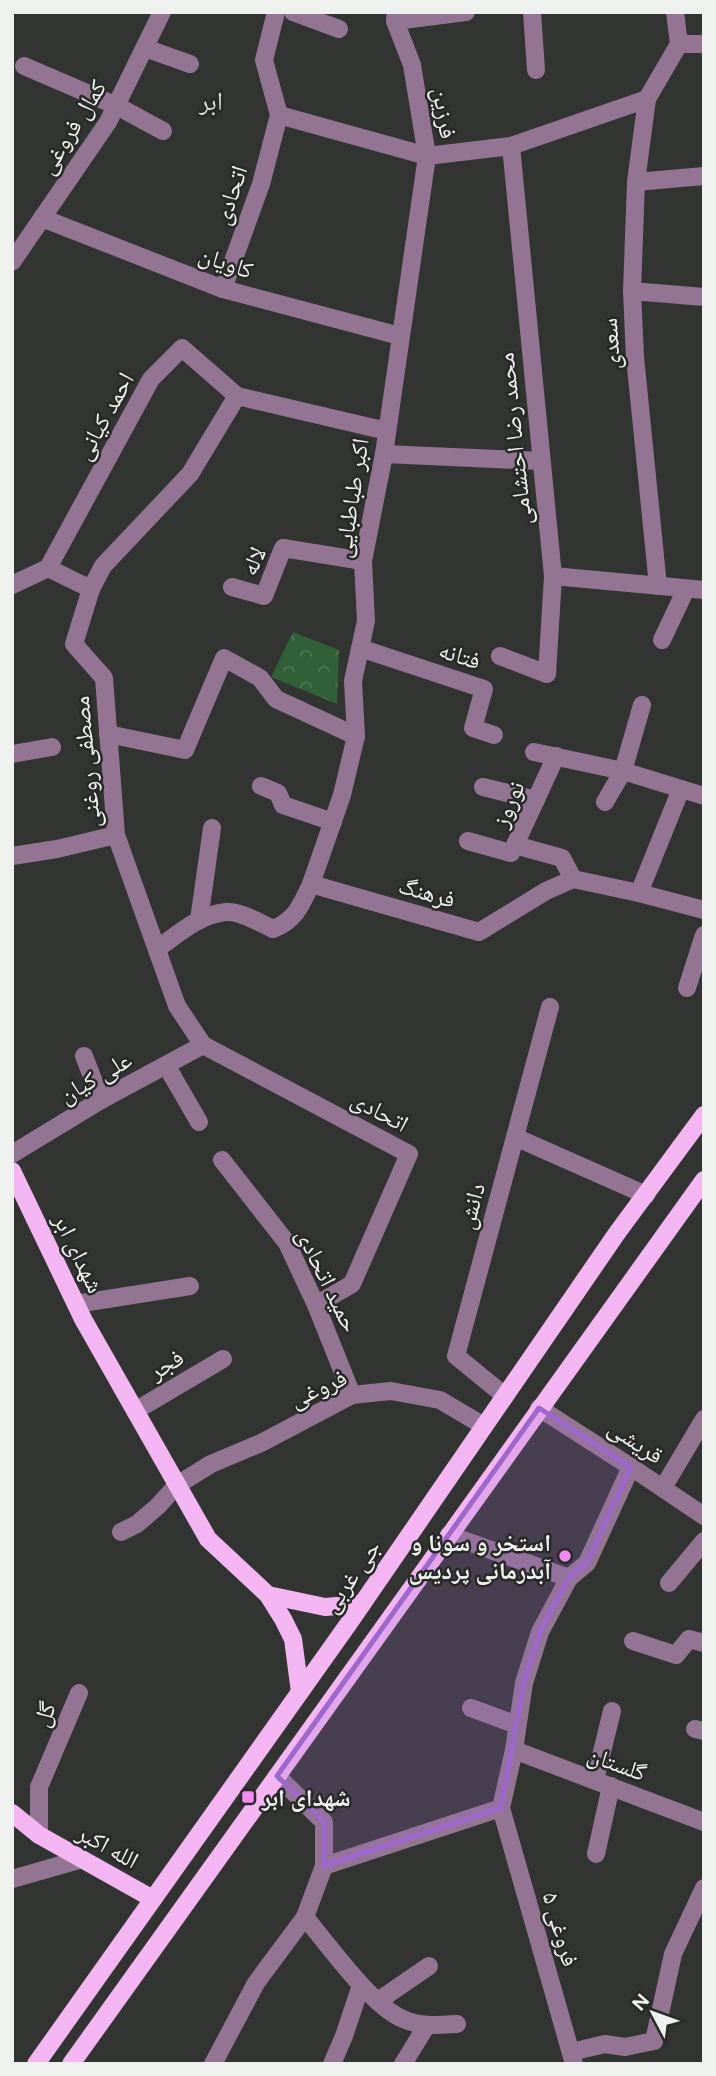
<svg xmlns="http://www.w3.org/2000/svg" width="716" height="2076" viewBox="0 0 716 2076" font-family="Figtree,'Noto Naskh Arabic',sans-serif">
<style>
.park{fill:url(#park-crowns)}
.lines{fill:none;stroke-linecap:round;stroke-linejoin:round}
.minor{stroke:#937593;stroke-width:18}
.major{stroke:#f4b6f3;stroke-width:18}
.marked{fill:#9e67cd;fill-opacity:0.2;stroke:#9e67cd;stroke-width:5;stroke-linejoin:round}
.poi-dot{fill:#f28af2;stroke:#272a27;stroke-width:2.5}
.labels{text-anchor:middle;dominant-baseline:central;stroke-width:5;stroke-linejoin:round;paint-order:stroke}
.street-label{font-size:24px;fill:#eff1ef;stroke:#272a27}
.poi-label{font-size:24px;font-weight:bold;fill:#eff1ef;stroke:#272a27;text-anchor:end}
.neighbourhood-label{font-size:26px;fill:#d7dbd7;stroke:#272a27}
</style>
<defs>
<pattern id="park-crowns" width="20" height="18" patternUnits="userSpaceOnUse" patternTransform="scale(1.75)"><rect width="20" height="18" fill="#315f36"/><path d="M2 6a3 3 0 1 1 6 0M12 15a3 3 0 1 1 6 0" fill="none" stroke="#4f7653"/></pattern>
</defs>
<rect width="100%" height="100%" fill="#313431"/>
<path class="park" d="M293,632L339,650L337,704L271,677Z"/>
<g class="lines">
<g class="minor">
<path d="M276,12L264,60L279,115"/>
<path d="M293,12L339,29"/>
<path d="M532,12L536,70"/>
<path d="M395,21L466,12"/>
<path d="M679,44H704"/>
<path d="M145,48L190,64"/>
<path d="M24,66L117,106L163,131"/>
<path d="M647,99L636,182L632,291L635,357L658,586"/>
<path d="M279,115L427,156L511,146L647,99L679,44L675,12"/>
<path d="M636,182L704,176"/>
<path d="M42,218L223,289L400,336"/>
<path d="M12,262L108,122L162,12"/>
<path d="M223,289L261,184L279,115"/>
<path d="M632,291L704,297"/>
<path d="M237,396L190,474L103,566L91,589L74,644L104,678L116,835L177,1006L203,1045L409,1154L352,1284L316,1305"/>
<path d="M384,454L541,461"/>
<path d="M48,568L91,589"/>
<path d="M553,576L704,590"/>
<path d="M12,585L48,568L151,379L182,348L237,396L387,431"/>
<path d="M232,587L264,596L283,548L363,561"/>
<path d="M662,640L686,589"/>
<path d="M360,648L484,689L473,728L494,735"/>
<path d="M500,656L547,674L553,576L511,146"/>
<path d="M108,734L185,750L224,658L260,678L276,699L356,736"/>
<path d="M534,752L623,771L704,796"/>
<path d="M12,754L52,747"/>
<path d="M556,756L515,845L562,858L573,879"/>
<path d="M261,786L278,793L283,805L333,822"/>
<path d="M483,787L536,800"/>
<path d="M605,802L623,771L642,705"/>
<path d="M468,841L511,853"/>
<path d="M12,856L57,849L116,835"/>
<path d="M311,884L342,795L356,736L353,681L366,621L363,561L384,454L427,156L412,65L395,21L396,12"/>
<path d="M639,893L681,789"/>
<path d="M199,920L212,828"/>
<path d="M157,949C177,935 200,914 226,912C241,911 260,923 273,929C296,920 301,905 311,884L479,932L546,891L573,879L639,893L704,910"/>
<path d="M687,988L704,935"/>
<path d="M84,1056L101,1100"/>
<path d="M166,1065L199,1122"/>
<path d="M515,1137L646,1195"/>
<path d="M12,1154L101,1100L203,1045"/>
<path d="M222,1160L287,1243L316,1305L352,1395"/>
<path d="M76,1304L190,1286"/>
<path d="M505,1396L456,1356L550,1007"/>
<path d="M539,1408L631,1467L704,1516"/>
<path d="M135,1411L223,1359"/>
<path d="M663,1488L704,1419"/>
<path d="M121,1532L137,1524L158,1506L177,1485L211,1464L261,1443L352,1395L391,1391L440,1400L484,1426"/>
<path d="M449,1535L569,1578"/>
<path d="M669,1583L704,1541"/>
<path d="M633,1641L676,1655L689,1639L704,1643"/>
<path d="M471,1708L517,1725"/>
<path d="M695,1729L704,1731"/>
<path d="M514,1750L704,1822"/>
<path d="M277,1776L324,1822V1866L501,1808"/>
<path d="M595,1780L612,1711"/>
<path d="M39,1835V1787L79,1693"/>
<path d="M596,1854L611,1786"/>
<path d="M12,1879L82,1859"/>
<path d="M305,1917C328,1945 372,2006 403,2019C421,2027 439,2025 457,2024"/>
<path d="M378,2001L429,1966"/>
<path d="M571,2052L605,2044L625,2047L654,2041L673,1954L704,1888"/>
<path d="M213,2064L256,1983L305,1917L324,1866"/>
<path d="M332,2064L344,2036L361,1985"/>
<path d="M403,2064L427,2025"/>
<path d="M574,2064L501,1808L514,1750L524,1683L540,1632L569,1578L587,1563L631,1467"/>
</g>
<g class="major">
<path d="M12,1171L83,1319L208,1539L268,1595L283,1619L293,1639L300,1692"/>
<path d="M268,1595L325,1607L362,1604"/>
<path d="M12,1813L39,1835L153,1899"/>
<path d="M36,2064L349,1623L617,1233L704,1115"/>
<path d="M71,2064L704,1180"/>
</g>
</g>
<path class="marked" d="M539,1408L631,1467L587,1563L569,1578L540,1632L524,1683L501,1808L324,1866V1822L277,1776Z"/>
<g class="poi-dot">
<circle cx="565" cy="1556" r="7"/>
<rect x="241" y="1790" width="14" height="14" rx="3.5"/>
</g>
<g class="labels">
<g class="street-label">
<text transform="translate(445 113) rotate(81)">فرزین</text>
<text transform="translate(72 127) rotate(-58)">کمال فروغی</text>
<text transform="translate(230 195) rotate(-71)">اتحادی</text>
<text transform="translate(226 262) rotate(19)">کاویان</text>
<text transform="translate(610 344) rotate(-94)">سعدی</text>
<text transform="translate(104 416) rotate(-61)">احمد کیانی</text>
<text transform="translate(514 439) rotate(-96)">محمد رضا احتشامی</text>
<text transform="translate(351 498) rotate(-81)">اکبر طباطبایی</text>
<text transform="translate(253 561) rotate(-65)">لاله</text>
<text transform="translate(460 655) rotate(18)">فتانه</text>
<text transform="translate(86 762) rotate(-95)">مصطفی روغنی</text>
<text transform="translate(508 804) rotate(-67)">نوروز</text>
<text transform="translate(427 892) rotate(16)">فرهنگ</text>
<text transform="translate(95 1077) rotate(-30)">علی کیان</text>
<text transform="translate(380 1111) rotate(28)">اتحادی</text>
<text transform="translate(471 1206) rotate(-75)">دانش</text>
<text transform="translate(79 1253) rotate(64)">شهدای ابر</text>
<text transform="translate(328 1280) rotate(64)">حمید اتحادی</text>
<text transform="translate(166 1364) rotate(-31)">فجر</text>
<text transform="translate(318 1388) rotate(-24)">فروغی</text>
<text transform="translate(636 1441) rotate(34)">قریشی</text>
<text transform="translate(351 1576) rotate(-55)">جی غربی</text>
<text transform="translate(44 1714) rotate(-67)">گل</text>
<text transform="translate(617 1763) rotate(20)">گلستان</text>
<text transform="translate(108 1846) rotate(29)">الله اکبر</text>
<text transform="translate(561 1929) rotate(74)">فروغی ۵</text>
</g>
<g class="poi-label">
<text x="551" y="1542">استخر و سونا و<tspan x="551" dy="28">آبدرمانی پردیس</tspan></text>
<text x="262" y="1797" text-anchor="start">شهدای ابر</text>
</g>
<g class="neighbourhood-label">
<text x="211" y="101">ابر</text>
</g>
</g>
<rect width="716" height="2076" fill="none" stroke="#eff1ef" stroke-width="28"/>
<g transform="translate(653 2013) rotate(311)" stroke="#272a27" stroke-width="5" paint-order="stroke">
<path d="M0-5L12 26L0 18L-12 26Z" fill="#eff1ef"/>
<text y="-10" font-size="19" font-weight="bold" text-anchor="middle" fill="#eff1ef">N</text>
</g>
</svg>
